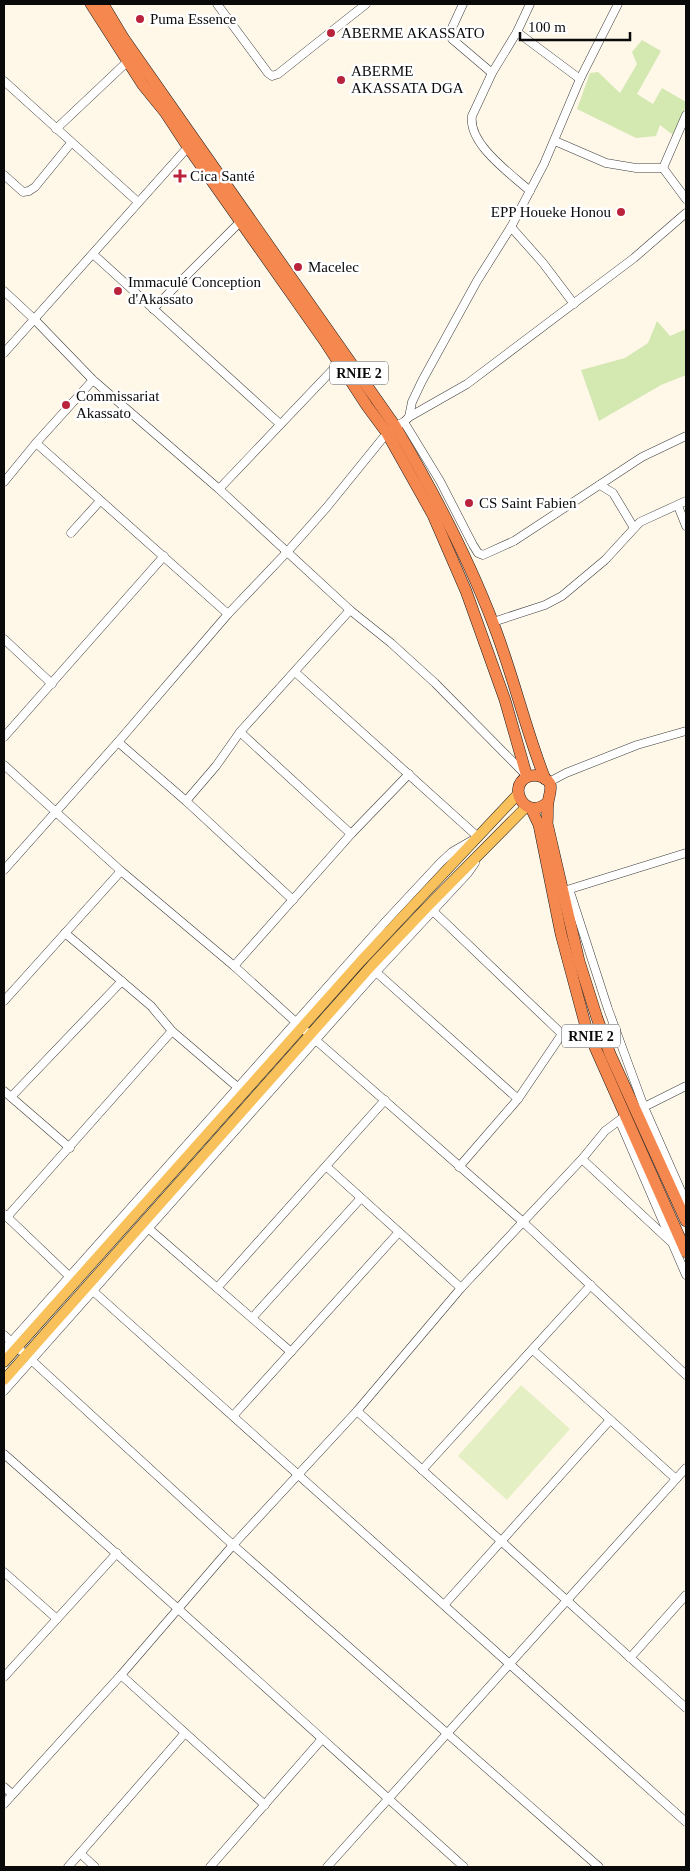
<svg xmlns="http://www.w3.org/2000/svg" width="690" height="1871" viewBox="0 0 690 1871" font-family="'Times New Roman',serif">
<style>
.green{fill:#d4e8b2}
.pitch{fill:#e5efc4}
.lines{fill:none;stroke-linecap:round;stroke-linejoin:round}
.minor-casing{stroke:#3d3d3d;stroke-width:9}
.major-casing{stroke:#1b1b1b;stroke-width:11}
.highway-casing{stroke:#1b1b1b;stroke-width:12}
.minor{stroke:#fff;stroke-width:8}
.major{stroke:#f9c15c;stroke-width:10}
.highway{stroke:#f5884f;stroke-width:11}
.poi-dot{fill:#b9233b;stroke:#fff;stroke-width:2}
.labels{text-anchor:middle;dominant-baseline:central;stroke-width:5;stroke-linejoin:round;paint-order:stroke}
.shield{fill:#fff;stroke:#545454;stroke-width:1}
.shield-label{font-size:14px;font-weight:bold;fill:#0a0a0a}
.poi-label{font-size:15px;fill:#0a0a0a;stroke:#fff;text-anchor:start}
</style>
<rect width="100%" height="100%" fill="#fff7e7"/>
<g class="green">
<path d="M642,40L661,51L637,94L653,104L662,88L686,102V106L673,135L660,125L656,136L636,138L577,109L590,73L598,72L620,93L637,64L632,52Z"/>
<path d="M657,321L670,336L686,329V375L661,385L599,421L581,370L625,358L648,343Z"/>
</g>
<path class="pitch" d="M521,1385L570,1429L507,1500L458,1456Z"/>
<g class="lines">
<g class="minor-casing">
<g id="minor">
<path d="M217,4L268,73L272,76L278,74L366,4"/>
<path d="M463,4L451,30L452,39L492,73"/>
<path d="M517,32L580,79"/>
<path d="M4,81L138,202"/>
<path d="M56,129L128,61"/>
<path d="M555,141L606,163L636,168H663"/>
<path d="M663,168L686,115"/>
<path d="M663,168L686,199"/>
<path d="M4,175L23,192L29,191L35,187L71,143"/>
<path d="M530,191C511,174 468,144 472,116L492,73L517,32L530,4"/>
<path d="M511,227L543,263L574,304"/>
<path d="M93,254L280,424"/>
<path d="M4,291L34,319L93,380L219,489L350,610L391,643L435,683L525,774"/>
<path d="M153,309L240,222"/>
<path d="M4,353L188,147"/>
<path d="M409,417L467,384L634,258L686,213"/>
<path d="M404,422L409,417L412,402L422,381L477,281L511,227L544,164L580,79L618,4"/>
<path d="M36,443L228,614"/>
<path d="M4,482L36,443L93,380"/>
<path d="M600,485L613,493L634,528"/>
<path d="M219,489L339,363"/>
<path d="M678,506L686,526"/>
<path d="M71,533L100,501"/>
<path d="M493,622L545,605L562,596L605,560L640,522L686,501"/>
<path d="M4,639L52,684"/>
<path d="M240,732L351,834"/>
<path d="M4,737L164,556"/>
<path d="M118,742L186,801L293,900"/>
<path d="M4,765L121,871L234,966L310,1035L522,1221L686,1375"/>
<path d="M549,782L566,773L637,745L686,731"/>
<path d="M186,801L216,766L240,732L350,610"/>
<path d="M4,870L118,742L228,614L288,551L327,507L387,433L395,426L404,422L440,481L473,545L478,553L483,555L514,541L642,457L686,436"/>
<path d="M562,887L571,895L608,1009L644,1107L686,1202"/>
<path d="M567,890L686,853"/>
<path d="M433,911L562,1034"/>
<path d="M65,933L151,1006L172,1031L242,1091"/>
<path d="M234,966L351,834L409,774"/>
<path d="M376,972L518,1099"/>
<path d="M4,1001L121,871"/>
<path d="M4,1091L70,1148"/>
<path d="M11,1097L122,981"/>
<path d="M640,1109L686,1086"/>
<path d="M622,1118L620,1122L686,1275"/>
<path d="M582,1159L670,1241"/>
<path d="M327,1167L461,1288"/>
<path d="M459,1167L518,1099L562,1034L586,1027"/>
<path d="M4,1214L69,1276"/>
<path d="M7,1217L172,1031"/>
<path d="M148,1228L291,1352"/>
<path d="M217,1288L385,1100"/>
<path d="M93,1291L686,1822"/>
<path d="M252,1318L361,1198"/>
<path d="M4,1335L233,1545L599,1867"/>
<path d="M4,1350L386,921L441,862L452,852L478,837L295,672"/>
<path d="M533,1350L676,1479"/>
<path d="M4,1391L376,972L468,873L475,863"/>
<path d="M357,1411L686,1708"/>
<path d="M233,1416L399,1232"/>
<path d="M4,1454C159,1590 311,1729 464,1867"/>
<path d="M422,1470L591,1285"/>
<path d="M4,1572L57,1619"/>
<path d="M444,1605L610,1420"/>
<path d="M630,1658L686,1595"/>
<path d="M121,1675L265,1805"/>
<path d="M4,1677L117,1553"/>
<path d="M4,1787L12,1794"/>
<path d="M4,1804L121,1675L233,1545L357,1411L461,1288L582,1159L605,1131L621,1119"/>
<path d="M81,1854L95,1867"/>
<path d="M68,1867L185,1733"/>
<path d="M210,1867L322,1739"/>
<path d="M327,1867L686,1468"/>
</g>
</g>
<g class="major-casing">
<g id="major">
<path d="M4,1362L361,961L518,794"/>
<path d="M4,1380L372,965L429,905L527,806"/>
</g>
</g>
<g class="highway-casing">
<g id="highway">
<path d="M91,4L143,85L165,112L188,147L324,340L367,406L387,433L433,515L466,591L505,700L527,777"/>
<path d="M103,4L124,39L395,426C432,489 467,555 493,623C513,674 525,728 545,779"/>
<path d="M548,802C527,822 506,788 527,777C532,775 537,775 542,777C556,783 549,793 548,803C547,810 548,817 547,823L579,961L597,1018L610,1054L686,1221"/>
<path d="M531,808L539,825L561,934L586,1027L686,1252"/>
</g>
</g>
<use href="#minor" class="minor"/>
<use href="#major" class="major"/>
<use href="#highway" class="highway"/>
</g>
<g class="poi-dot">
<circle cx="140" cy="19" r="5"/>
<circle cx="331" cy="33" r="5"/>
<circle cx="341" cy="80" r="5"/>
<path d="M177.5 168.5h5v5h5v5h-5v5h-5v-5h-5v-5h5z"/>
<circle cx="621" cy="212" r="5"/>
<circle cx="298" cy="267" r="5"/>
<circle cx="118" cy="291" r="5"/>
<circle cx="66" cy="405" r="5"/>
<circle cx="469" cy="503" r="5"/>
</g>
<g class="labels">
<g class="shield">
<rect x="330" y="361.5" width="58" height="23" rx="4"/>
<rect x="562" y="1024.5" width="58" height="23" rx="4"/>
</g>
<g class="shield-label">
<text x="359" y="373">RNIE 2</text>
<text x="591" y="1036">RNIE 2</text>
</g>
<g class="poi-label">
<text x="150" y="19">Puma Essence</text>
<text x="341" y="33">ABERME AKASSATO</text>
<text x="351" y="71">ABERME<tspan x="351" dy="17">AKASSATA DGA</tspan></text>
<text x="190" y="176">Cica Santé</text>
<text x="611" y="212" text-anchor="end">EPP Houeke Honou</text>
<text x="308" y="267">Macelec</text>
<text x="128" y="282">Immaculé Conception<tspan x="128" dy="17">d'Akassato</tspan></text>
<text x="76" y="396">Commissariat<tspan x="76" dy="17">Akassato</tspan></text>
<text x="479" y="503">CS Saint Fabien</text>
</g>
</g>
<rect width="690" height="1871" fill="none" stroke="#0a0a0a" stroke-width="10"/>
<path d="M520 32v8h110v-8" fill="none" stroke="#0a0a0a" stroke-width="2.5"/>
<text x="528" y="32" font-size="15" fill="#0a0a0a" stroke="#ffffff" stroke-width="4" paint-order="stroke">100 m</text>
</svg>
